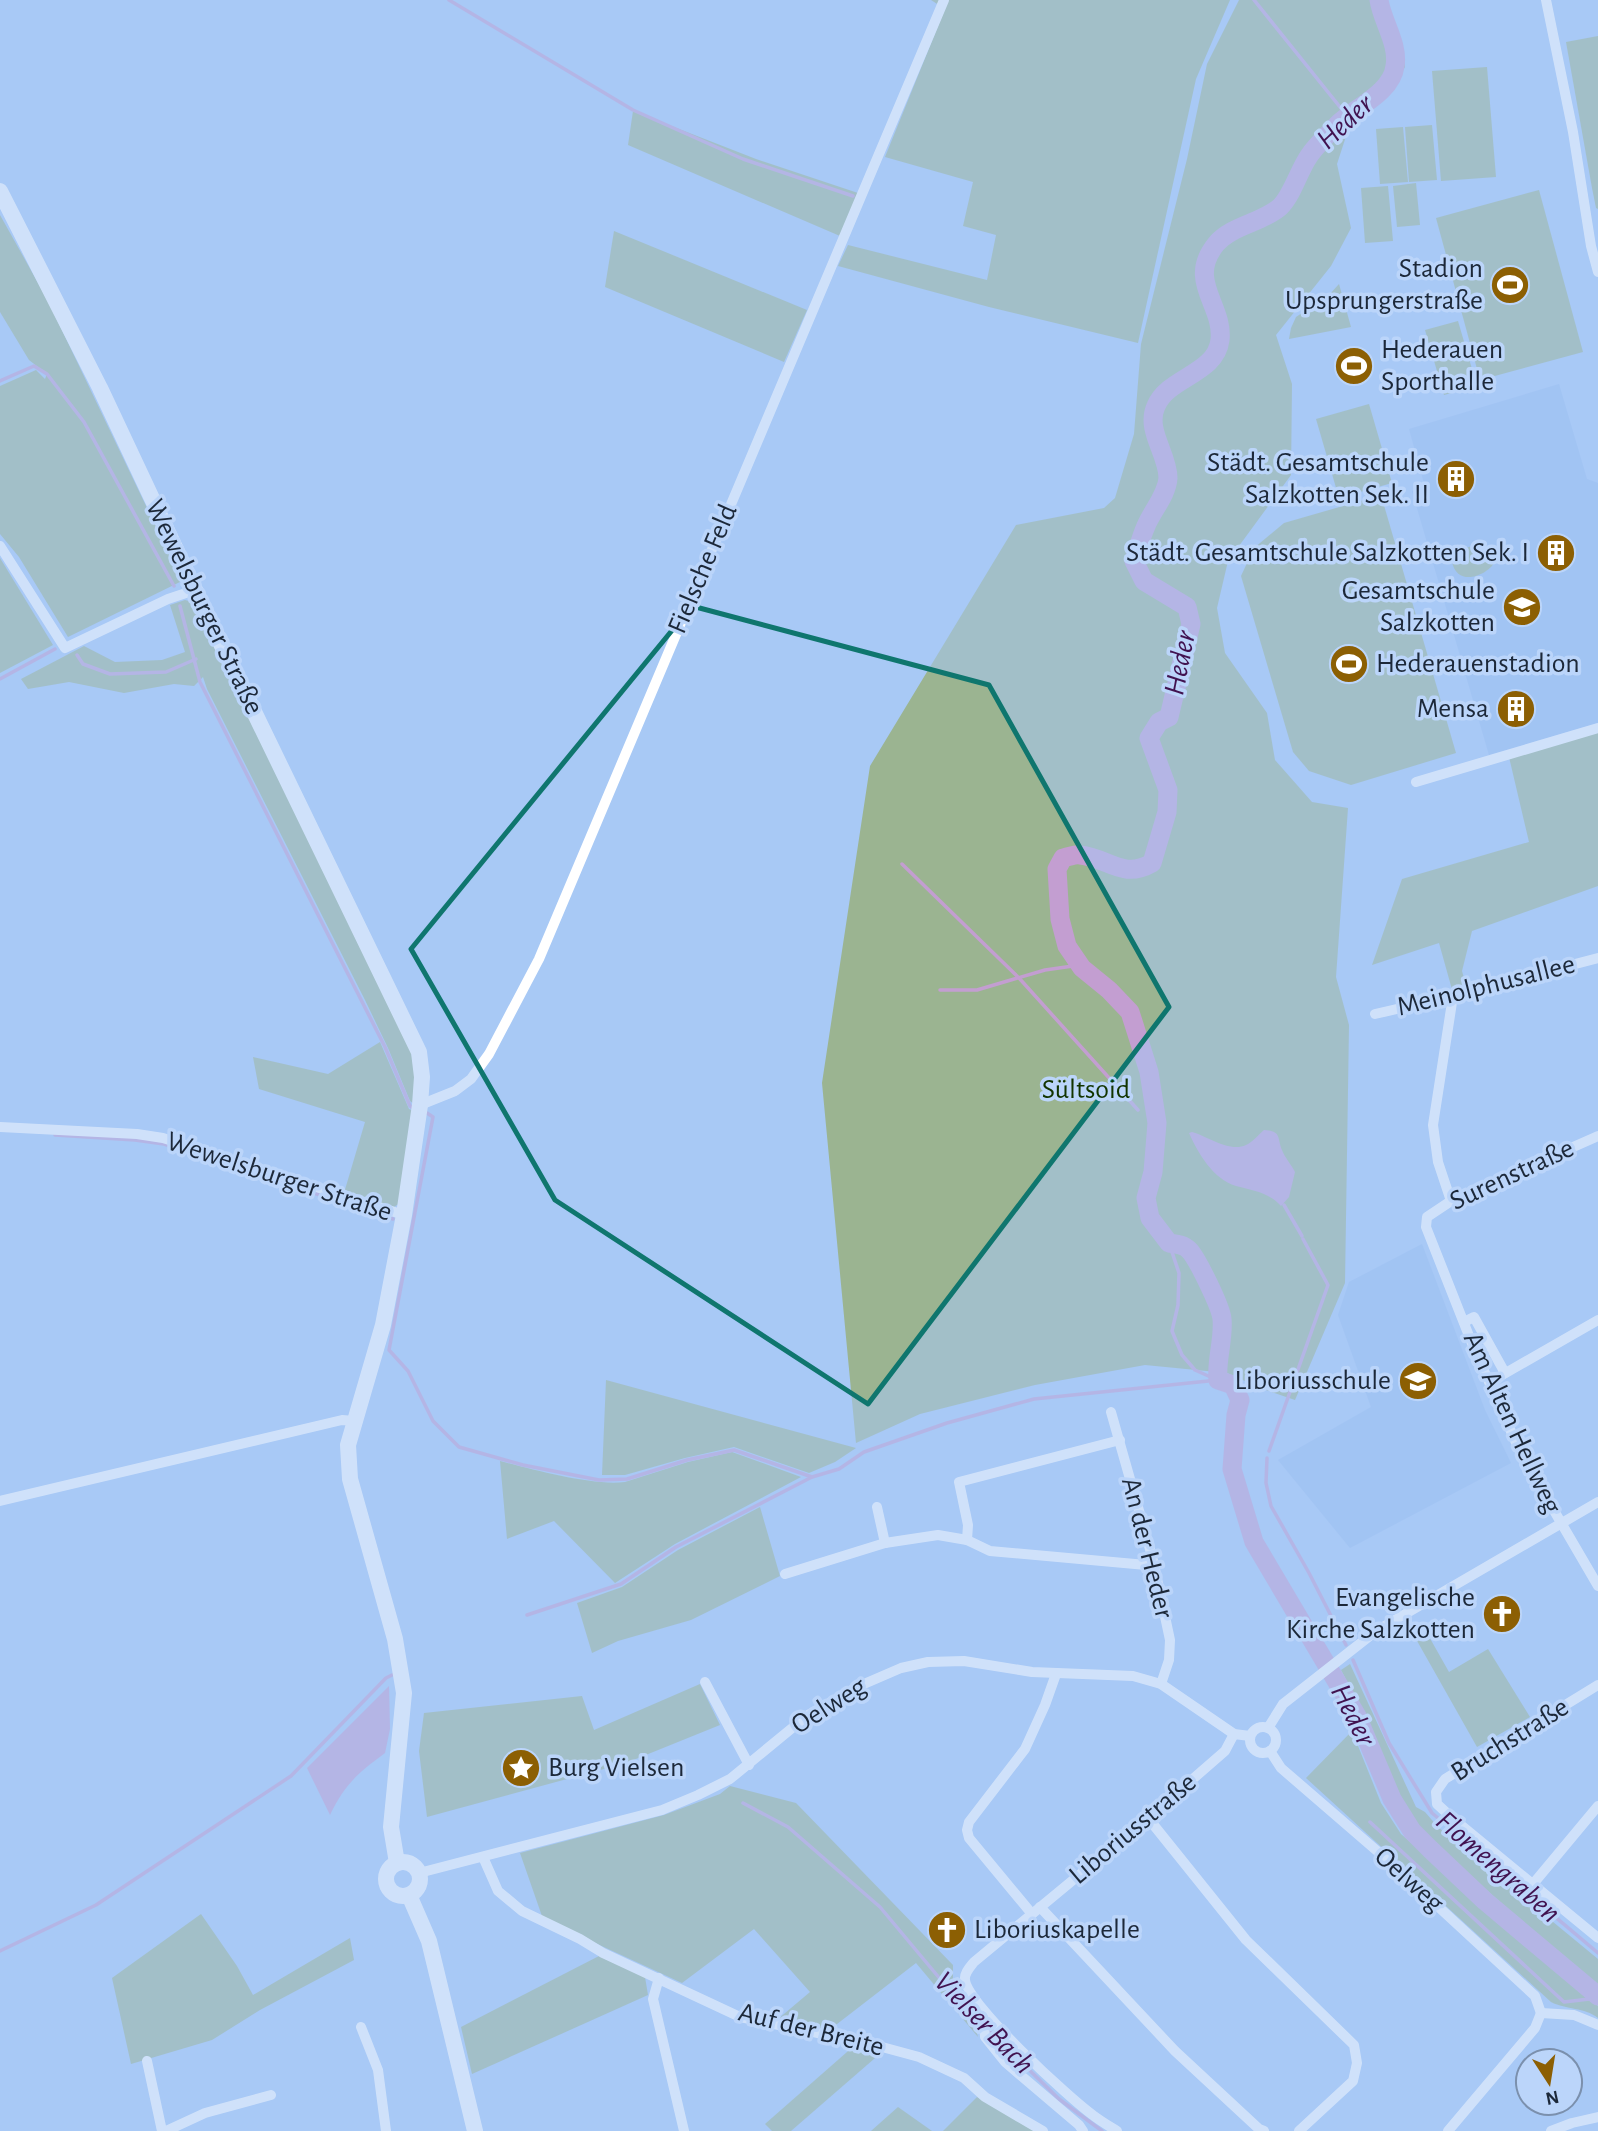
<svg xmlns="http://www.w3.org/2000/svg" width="1598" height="2131" viewBox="0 0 1598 2131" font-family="'Alegreya Sans',sans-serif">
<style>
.built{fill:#9abef0}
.green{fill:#9bb491}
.water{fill:#c39ed1}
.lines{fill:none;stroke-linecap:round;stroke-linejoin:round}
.stream{stroke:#c39ed1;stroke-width:3.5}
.river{stroke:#c39ed1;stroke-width:19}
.street{stroke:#fff;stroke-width:10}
.secondary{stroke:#fff;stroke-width:16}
.marked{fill:none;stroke:#0f766e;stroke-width:5;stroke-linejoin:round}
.labels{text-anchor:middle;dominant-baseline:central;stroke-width:7;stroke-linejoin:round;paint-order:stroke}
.poi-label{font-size:28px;fill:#1c2839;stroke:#bbd5fa;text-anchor:end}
.street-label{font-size:28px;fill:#1c2839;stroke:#bbd5fa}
.park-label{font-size:28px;fill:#123400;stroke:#bbd5fa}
.water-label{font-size:30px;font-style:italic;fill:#411350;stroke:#bbd5fa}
</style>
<rect width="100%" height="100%" fill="#a8c9f5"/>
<g class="built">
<path d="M1559,384L1587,479L1598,483V723L1489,755L1412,491L1425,487L1409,429Z"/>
<path d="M1422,1244L1485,1410L1511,1463L1350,1548L1278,1460L1371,1407L1338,1315L1349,1282Z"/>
</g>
<g class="green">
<path d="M931,0H1230L1196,79L1138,343L989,307L838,266L848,245L987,280L996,235L963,226L973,182L885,157L945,9Z"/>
<path d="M1239,0H1388L1389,11L1403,48L1405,67L1393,88L1350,124L1337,164L1351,228L1331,266L1276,335L1292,384L1291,475L1228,561L1217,608L1225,653L1267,713L1275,760L1312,802L1348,808L1336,977L1349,1025L1345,1283L1295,1400L1263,1389L1227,1373L1145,1365L1035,1385L920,1414L856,1443L822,1083L870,766L1016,525L1104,508L1115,498L1134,434L1141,344L1187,159L1207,64Z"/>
<path d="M1598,36V209L1596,208L1592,188L1566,42Z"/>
<path d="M1487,67L1496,177L1441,181L1432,71Z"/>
<path d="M633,111L756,159L858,193L840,236L628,145Z"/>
<path d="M1432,125L1437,180L1409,182L1405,127Z"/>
<path d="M1403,127L1408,182L1380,184L1376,129Z"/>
<path d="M1416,183L1420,225L1397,227L1393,186Z"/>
<path d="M1388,186L1393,241L1365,243L1361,188Z"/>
<path d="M1539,190L1583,352L1480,380L1436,218Z"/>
<path d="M0,215L47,299L182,581L68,637L19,557L0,534V386L36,370L45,379L47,374L29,360L0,312Z"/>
<path d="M614,231L807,310L784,362L605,287Z"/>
<path d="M1339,284L1351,327L1289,339L1291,328L1296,317L1329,295Z"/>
<path d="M1458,321L1477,386L1444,395L1425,330Z"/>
<path d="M1369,404L1392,483L1339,498L1316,419Z"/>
<path d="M1381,495L1456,753L1351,785L1309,771L1293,752L1241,576L1254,548L1284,523Z"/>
<path d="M1483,545C1524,553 1460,601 1452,562C1457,549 1470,545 1483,545Z"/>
<path d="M0,558L53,645L0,673Z"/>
<path d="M185,600L192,602L411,1050L416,1085L414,1104L410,1101L388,1048L365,1000L207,689L203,677L194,686L174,684L124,693L69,682L28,689L21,679L84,646L115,662L162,660L185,652L170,605Z"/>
<path d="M1598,732V886L1472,931L1462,971L1467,989L1453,993L1439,943L1372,965L1402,879L1529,842L1509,757Z"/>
<path d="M380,1042L406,1102L409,1109L414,1111L400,1203L394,1207L344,1193L365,1122L259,1089L253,1057L328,1074Z"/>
<path d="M606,1380L856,1448L835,1462L809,1473L734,1447L685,1458L625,1475H602Z"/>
<path d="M732,1452L801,1477L675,1544L615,1583L554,1521L507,1539L500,1461C534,1470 592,1486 625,1482L688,1462Z"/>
<path d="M760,1507L780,1576L691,1620L618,1641L592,1653L577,1603L622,1587L678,1550Z"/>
<path d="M1423,1626L1449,1672L1488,1649L1530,1717L1477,1747L1412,1632Z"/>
<path d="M1350,1664L1416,1807L1425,1812L1438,1827L1598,1959V1988L1423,1834L1411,1821L1403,1809L1363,1712L1341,1670Z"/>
<path d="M700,1684L720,1725L626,1763L427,1817L419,1751L424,1713L582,1696L594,1730Z"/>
<path d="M1352,1731L1381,1803L1401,1834L1598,2006V2018C1584,2007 1567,2010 1551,2002L1306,1778Z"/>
<path d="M730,1786L796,1803L953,1965V1981L969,2006L978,2037L916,1963L828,2031L778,2019L810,1992L754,1929L682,1983L543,1919L520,1853L664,1815L720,1794Z"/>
<path d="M201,1914L237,1966L253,1995L350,1938L354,1960L260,2010L212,2040L131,2064L112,1978Z"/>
<path d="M599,1956L645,1977L648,1995L472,2074L461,2027Z"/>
<path d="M855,2045L882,2052L791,2131H772L765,2124Z"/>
<path d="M977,2097L1034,2131H943Z"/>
<path d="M898,2107L932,2131H871Z"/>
</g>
<g class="water">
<path d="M1264,1130C1282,1131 1277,1138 1282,1150C1285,1158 1291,1164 1295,1172L1289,1197L1281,1206C1268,1192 1254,1191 1236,1186C1213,1179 1198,1153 1189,1133L1192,1132C1207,1136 1230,1153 1246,1145C1253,1142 1258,1135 1264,1130Z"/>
<path d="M389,1686L390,1729L385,1753C358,1773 345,1784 330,1815L307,1768Z"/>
</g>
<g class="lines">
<g class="stream">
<path d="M449,0L633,110L743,159L853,196"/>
<path d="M1254,0L1348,117"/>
<path d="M0,381L34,366L47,374L84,422L174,586"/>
<path d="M180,606L200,682L385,1047L410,1106L413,1108"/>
<path d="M77,655L83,664L110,674L166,672L196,659"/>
<path d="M0,679L55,649"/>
<path d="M902,864L1019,978L1138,1110"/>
<path d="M940,990H977L1045,970L1080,965"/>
<path d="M427,1113L433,1117L389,1350L408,1371L433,1421L459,1447L523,1465L599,1480L627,1479L687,1460L734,1450L812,1477L839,1469L864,1452L947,1423L1034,1399L1218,1380"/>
<path d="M55,1135L135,1140L164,1144L393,1219"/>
<path d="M1284,1205L1302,1236"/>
<path d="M1169,1243L1179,1273L1178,1305L1172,1331L1182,1355L1195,1370L1215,1379"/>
<path d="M1269,1451L1328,1285L1303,1239"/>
<path d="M1267,1458L1266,1483L1271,1506L1309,1573L1346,1645"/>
<path d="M527,1615L621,1584L676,1547L812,1477"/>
<path d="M1353,1660L1389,1743L1432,1813L1598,1953"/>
<path d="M743,1803L788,1827L880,1907L956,1998L981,2022"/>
<path d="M1370,1822L1564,2002L1598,1998"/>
<path d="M0,1951L96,1905L291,1776L386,1678L392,1675"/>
<path d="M986,2028L1059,2099L1102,2131"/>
</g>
<path class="river" d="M1379,0C1382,21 1399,44 1395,66C1392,93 1354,108 1337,125C1328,135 1316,145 1309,156C1299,170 1292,196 1280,207C1262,223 1232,225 1216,244C1186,281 1224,305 1220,340C1216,374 1168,377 1156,406C1145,430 1168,454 1168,478C1167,495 1152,511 1146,526C1141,537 1138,549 1134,561L1144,581L1187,607L1191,624L1169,717L1159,722L1149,738L1168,790L1167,812L1152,863C1122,880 1109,858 1080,855C1075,854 1069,857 1063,858L1057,869L1060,919L1067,946L1082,968L1109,990L1130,1012L1149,1072L1157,1123L1153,1172L1146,1198L1150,1218L1169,1243C1176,1244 1183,1244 1189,1250C1197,1258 1221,1307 1222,1319C1224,1339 1216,1360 1218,1380L1233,1385L1240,1400L1236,1415L1232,1469L1254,1542L1357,1716L1392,1799L1412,1831L1430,1849L1485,1901L1598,1996"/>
<g class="street">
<path d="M1546,0L1573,132L1591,246L1598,272"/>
<path d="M0,546L65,648L168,599L195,590"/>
<path d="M1416,782L1598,728"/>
<path d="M1375,1014L1453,996L1598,958"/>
<path d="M420,1105L455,1091L471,1079L489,1054L539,959L944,0"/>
<path d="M0,1127L137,1134L163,1138L404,1215"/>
<path d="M1598,1136L1451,1201L1427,1217L1426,1227L1473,1346L1521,1454L1598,1586"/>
<path d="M1451,1201L1438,1162L1433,1125L1453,996"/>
<path d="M1464,1322L1474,1317L1505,1373"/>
<path d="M1490,1382L1598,1320"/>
<path d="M1111,1412L1153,1560L1170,1640L1169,1660L1161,1684"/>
<path d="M0,1501L342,1420L354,1421"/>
<path d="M877,1507L885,1543"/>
<path d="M967,1540L968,1525L959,1482L1120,1440"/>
<path d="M785,1574L885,1543L938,1535L967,1540L990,1551L1146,1565L1154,1563"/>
<path d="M705,1682L749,1765"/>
<path d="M1598,1685L1445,1779L1436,1792L1437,1804L1450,1816L1598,1938"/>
<circle cx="1263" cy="1740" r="13"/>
<path d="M1268,1728L1283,1704L1376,1631L1598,1502"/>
<path d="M1270,1751L1281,1768L1391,1863L1535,1996L1541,2013"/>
<path d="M1148,1818L1246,1940L1354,2045L1357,2063L1353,2081L1299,2131"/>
<path d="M483,1857L498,1891L522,1911L580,1939L603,1953L740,2017L871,2044L919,2057L964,2078L985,2097L1043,2131"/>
<path d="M419,1873L662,1810L698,1795L730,1779L808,1715L857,1687L901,1668L928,1662L964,1661L1032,1672L1133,1676L1161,1684L1234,1734L1250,1736"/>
<path d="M1533,1884L1598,1806"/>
<path d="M1040,1907L1175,2051L1259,2129L1264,2131"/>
<path d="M1032,1914L969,1838L967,1830L969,1822L1025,1749L1045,1705L1056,1674"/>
<path d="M659,1978L653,1999L684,2131"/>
<path d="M983,2010L985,2037L1005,2062L1079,2125L1083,2131"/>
<path d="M1541,2013L1574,2015L1598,2025"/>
<path d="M361,2027L378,2070L386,2131"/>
<path d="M147,2061L162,2131"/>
<path d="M166,2131L205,2113L271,2095"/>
<path d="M1117,2131C1109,2126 1102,2122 1094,2116C1070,2099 968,2005 965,1980C964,1973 970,1967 974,1962L1148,1818L1225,1751L1234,1734"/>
<path d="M1448,2131L1535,2028L1541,2013"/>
<path d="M1551,2131L1572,2123L1598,2117"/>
</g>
<g class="secondary">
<path d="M0,191L100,388L195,590L419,1052L422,1077L420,1105L404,1215L383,1325L348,1445L350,1479L395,1639L404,1693L391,1827L397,1863"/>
<circle cx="403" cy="1879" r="17"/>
<path d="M409,1895L429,1941L475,2131"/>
</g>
</g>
<path d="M0 0H1598V2131H0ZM692,606L989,685L1169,1007L868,1404L555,1200L411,949Z" fill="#a8c9f5" fill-opacity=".55" fill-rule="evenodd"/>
<path class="marked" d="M692,606L989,685L1169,1007L868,1404L555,1200L411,949Z"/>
<defs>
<g id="stadium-disc" transform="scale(2.0125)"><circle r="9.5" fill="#8c5f03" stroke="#bbd5fa"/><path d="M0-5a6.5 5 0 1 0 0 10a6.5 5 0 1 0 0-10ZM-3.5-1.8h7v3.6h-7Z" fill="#fff"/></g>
<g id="building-disc" transform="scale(2.0125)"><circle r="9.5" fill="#8c5f03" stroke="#bbd5fa"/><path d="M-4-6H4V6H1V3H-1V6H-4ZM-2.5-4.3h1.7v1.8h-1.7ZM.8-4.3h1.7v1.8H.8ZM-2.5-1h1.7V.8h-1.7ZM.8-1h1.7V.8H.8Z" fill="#fff"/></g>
<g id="school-disc" transform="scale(2.0125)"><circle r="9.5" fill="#8c5f03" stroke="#bbd5fa"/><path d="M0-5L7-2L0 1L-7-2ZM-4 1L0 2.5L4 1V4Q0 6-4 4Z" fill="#fff"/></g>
<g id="church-disc" transform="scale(2.0125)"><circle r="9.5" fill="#8c5f03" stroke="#bbd5fa"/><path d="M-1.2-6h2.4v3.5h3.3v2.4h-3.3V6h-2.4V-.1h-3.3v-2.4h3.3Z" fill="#fff"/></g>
<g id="sight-disc" transform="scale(2.0125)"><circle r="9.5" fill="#8c5f03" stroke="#bbd5fa"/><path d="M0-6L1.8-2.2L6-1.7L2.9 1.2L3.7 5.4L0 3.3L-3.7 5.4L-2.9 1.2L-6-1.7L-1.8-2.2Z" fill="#fff"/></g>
</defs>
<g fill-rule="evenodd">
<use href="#stadium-disc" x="1510" y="285"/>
<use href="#stadium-disc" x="1354" y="366"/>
<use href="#building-disc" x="1456" y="479"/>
<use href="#building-disc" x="1556" y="553"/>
<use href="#school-disc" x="1522" y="607"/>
<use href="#stadium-disc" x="1349" y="664"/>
<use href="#building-disc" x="1516" y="709"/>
<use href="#school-disc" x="1418" y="1381"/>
<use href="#church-disc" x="1502" y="1614"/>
<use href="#sight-disc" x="521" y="1768"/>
<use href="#church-disc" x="947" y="1930"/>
</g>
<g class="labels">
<g class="poi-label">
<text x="1483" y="269">Stadion<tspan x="1483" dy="32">Upsprungerstraße</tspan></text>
<text x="1381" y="350" text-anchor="start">Hederauen<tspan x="1381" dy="32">Sporthalle</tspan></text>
<text x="1429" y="463">Städt. Gesamtschule<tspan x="1429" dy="32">Salzkotten Sek. II</tspan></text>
<text x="1529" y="553">Städt. Gesamtschule Salzkotten Sek. I</text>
<text x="1495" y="591">Gesamtschule<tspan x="1495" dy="32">Salzkotten</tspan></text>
<text x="1376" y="664" text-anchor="start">Hederauenstadion</text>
<text x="1489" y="709">Mensa</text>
<text x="1391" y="1381">Liboriusschule</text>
<text x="1475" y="1598">Evangelische<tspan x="1475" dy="32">Kirche Salzkotten</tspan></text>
<text x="548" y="1768" text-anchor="start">Burg Vielsen</text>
<text x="974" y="1930" text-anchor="start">Liboriuskapelle</text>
</g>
<g class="street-label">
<text transform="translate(703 569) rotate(-67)">Fielsche Feld</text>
<text transform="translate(204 607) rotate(64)">Wewelsburger Straße</text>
<text transform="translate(1486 986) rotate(-14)">Meinolphusallee</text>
<text transform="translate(1512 1175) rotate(-25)">Surenstraße</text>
<text transform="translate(279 1177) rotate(18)">Wewelsburger Straße</text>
<text transform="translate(1512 1423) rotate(65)">Am Alten Hellweg</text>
<text transform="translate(1147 1548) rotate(76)">An der Heder</text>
<text transform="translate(829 1706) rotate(-32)">Oelweg</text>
<text transform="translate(1510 1740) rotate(-32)">Bruchstraße</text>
<text transform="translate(1133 1829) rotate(-40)">Liboriusstraße</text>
<text transform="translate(1409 1880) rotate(42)">Oelweg</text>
<text transform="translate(811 2030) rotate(14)">Auf der Breite</text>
</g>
<g class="park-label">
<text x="1086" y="1090">Sültsoid</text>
</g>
<g class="water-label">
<text transform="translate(1345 122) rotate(-43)">Heder</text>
<text transform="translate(1180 663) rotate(-79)">Heder</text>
<text transform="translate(1353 1715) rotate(63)">Heder</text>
<text transform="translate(1498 1867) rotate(41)">Flomengraben</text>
<text transform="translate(984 2023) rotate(46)">Vielser Bach</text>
</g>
</g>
<g transform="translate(1549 2082) rotate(168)"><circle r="33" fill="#bbd5fa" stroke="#7b90ad" stroke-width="2"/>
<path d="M0-5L12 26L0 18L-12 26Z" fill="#8c5f03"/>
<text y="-10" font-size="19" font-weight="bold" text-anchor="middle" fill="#1c2839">N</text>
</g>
</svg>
